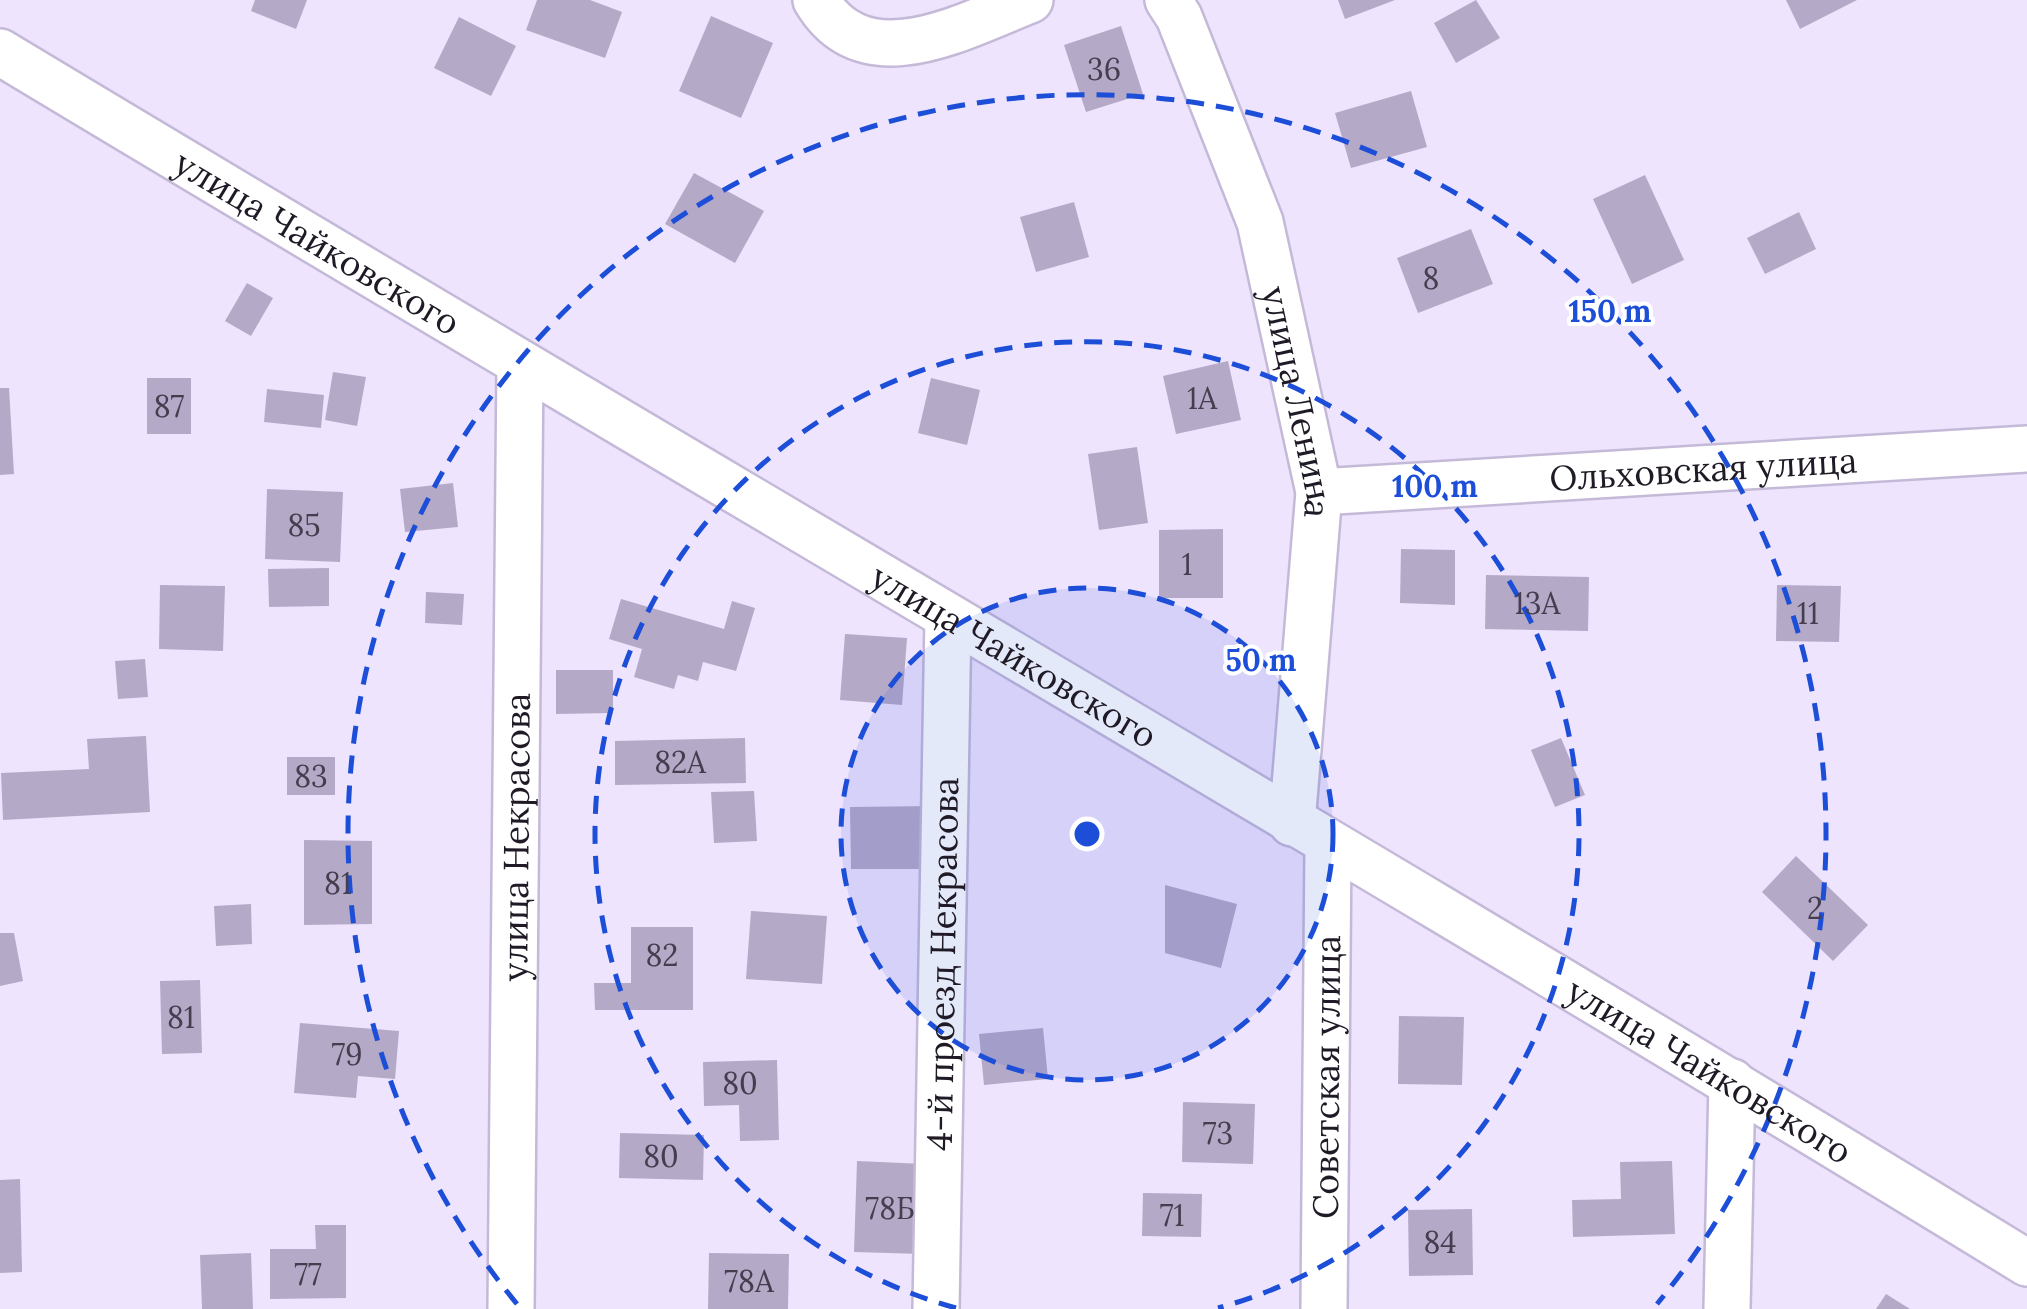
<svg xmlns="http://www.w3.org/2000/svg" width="2027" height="1309" viewBox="0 0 2027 1309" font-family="Lora,serif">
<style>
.building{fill:#b5a9c8}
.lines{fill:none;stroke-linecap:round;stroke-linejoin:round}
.minor-casing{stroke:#c5b9d8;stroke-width:50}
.minor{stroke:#fff;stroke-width:45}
.ring{fill:none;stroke:#1d4ed8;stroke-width:5;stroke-dasharray:18 12}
.labels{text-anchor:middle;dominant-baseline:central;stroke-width:8;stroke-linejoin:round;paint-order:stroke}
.number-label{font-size:30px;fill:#443e4e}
.street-label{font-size:35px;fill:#1f1a25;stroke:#fff}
.centre{fill:#1d4ed8;stroke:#fff;stroke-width:5}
.ring-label{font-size:30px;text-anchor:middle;font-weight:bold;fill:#1d4ed8;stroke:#fff;stroke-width:8;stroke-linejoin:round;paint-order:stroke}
</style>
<rect width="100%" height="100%" fill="#eee4fe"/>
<g class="building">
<path d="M255,0H307L296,29L251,11Z"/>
<path d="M537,0H590L622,12L605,58L526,30Z"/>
<path d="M1338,0H1395L1345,19Z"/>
<path d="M1476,0L1500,38L1456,63L1434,23Z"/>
<path d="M1786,0H1857L1800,29Z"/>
<path d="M711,16L773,43L741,118L679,91Z"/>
<path d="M459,17L516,46L491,96L434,68Z"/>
<path d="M1121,26L1143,94L1086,112L1064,45Z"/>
<path d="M1411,91L1427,147L1351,168L1335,113Z"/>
<path d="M694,173L764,211L735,263L665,224Z"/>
<path d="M1645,175L1684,260L1632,284L1593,199Z"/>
<path d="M1074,202L1089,257L1036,272L1020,217Z"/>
<path d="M1799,212L1816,249L1765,274L1747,238Z"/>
<path d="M1471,229L1493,284L1418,313L1397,258Z"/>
<path d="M247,283L273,298L251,336L225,321Z"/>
<path d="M1228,361L1241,420L1176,434L1163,376Z"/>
<path d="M333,372L366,377L357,426L325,420Z"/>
<rect x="147" y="378" width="44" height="56"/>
<path d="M931,378L980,390L967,445L918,433Z"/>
<path d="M0,388H9L14,474L0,475Z"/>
<path d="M267,389L324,395L321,428L264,422Z"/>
<path d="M1137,447L1148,523L1099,530L1088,454Z"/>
<path d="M453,483L458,527L405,532L400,489Z"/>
<path d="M267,489L343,492L340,562L265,559Z"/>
<path d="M1223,529V598H1159V530Z"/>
<path d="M1401,549L1455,550V605L1400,603Z"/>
<path d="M329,568V606L269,607L268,569Z"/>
<path d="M1486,575L1589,577L1588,631L1485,629Z"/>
<path d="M160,585L225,586L223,651L159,649Z"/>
<path d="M1777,585L1841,586L1839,642L1776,641Z"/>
<path d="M426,592L464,594L462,625L425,623Z"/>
<path d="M621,599L724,629L732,601L755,608L736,671L703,662L698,681L678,675L674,689L634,677L642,649L609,639Z"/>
<path d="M845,634L907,638L902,705L840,700Z"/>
<path d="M145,659L148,697L118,699L115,661Z"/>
<path d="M556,670H613V713L556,714Z"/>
<path d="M146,736L150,812L3,820L1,773L89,769L87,739Z"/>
<path d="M745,738L746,783L615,785V741Z"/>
<path d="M1561,738L1585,795L1555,807L1531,750Z"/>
<rect x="287" y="757" width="48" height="38"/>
<path d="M754,791L757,841L714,843L711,792Z"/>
<path d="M934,806V869H851L850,807Z"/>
<path d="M304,840L372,841V924L304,925Z"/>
<path d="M1796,856L1868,925L1833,961L1762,892Z"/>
<path d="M1165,885L1237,904L1221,968L1165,953Z"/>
<path d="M251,904L252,944L216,946L214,906Z"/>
<path d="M751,911L827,916L822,984L746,979Z"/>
<path d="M631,927H693V1010H595L594,983H631Z"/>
<path d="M0,933H14L23,981L0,986Z"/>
<path d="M200,980L202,1053L162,1054L160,981Z"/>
<path d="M1399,1016L1464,1017L1462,1085L1398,1084Z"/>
<path d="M300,1023L399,1031L395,1079L358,1076L356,1098L294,1093Z"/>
<path d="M1043,1028L1048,1079L984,1085L979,1034Z"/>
<path d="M777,1060L779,1140L740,1141L739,1105L704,1106L703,1062Z"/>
<path d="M1183,1102L1255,1104L1253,1164L1182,1162Z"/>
<path d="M620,1133L704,1135L703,1180L619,1178Z"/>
<path d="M857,1161L925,1164L922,1254L854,1252Z"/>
<path d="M1672,1161L1675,1234L1573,1237L1572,1200L1621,1199L1620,1162Z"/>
<path d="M20,1179L22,1272L0,1273V1180Z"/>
<path d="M1143,1193L1202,1194L1201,1237L1142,1236Z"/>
<path d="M1472,1209L1473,1275L1409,1276L1408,1210Z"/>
<path d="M315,1225H346V1298L270,1299V1249H316Z"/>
<path d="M251,1253L253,1309H202L200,1255Z"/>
<path d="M709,1253L789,1254L788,1309H708Z"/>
<path d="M1886,1294L1910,1309H1876Z"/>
</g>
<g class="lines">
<g class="minor-casing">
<g id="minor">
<path d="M816,0C865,82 963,26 1030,0"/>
<path id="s1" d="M1168,0L1179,17L1260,222L1319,492L1292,823"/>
<path id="s2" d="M0,52C674,458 1356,852 2027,1263"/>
<path id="s3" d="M1319,492L2027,449"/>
<path id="s4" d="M511,1309L520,365"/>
<path id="s5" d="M936,1309L948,617"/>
<path id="s6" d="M1324,1309L1328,845"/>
<path d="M1727,1309L1732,1082"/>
</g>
</g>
<use href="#minor" class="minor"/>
</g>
<circle cx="1087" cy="834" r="246" fill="#1d4ed8" fill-opacity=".12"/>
<g class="ring">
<circle cx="1087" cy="834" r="246"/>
<path d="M956 1308A492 492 0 1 1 1218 1308"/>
<path d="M517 1304A739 739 0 1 1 1657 1304"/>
</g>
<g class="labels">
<g class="number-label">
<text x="1104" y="69">36</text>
<text x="1431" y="278">8</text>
<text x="1202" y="398">1А</text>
<text x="169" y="406">87</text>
<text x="304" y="525">85</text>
<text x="1187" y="564">1</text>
<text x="1537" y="603">13А</text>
<text x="1808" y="613">11</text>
<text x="680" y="762">82А</text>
<text x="311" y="776">83</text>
<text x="338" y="883">81</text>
<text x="1815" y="908">2</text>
<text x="662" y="955">82</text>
<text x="181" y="1017">81</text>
<text x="347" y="1054">79</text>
<text x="740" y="1083">80</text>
<text x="1218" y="1133">73</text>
<text x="661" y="1156">80</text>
<text x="890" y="1208">78Б</text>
<text x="1172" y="1215">71</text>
<text x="1440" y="1242">84</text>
<text x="308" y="1274">77</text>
<text x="749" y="1281">78А</text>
</g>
<g class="street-label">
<text stroke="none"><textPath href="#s2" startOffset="370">улица Чайковского</textPath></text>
<text stroke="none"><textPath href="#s1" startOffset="425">улица Ленина</textPath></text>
<text stroke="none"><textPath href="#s3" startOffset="385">Ольховская улица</textPath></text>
<text stroke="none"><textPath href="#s2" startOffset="1180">улица Чайковского</textPath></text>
<text stroke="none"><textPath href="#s4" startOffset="472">улица Некрасова</textPath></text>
<text stroke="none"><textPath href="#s5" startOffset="345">4-й проезд Некрасова</textPath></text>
<text stroke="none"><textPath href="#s2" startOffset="1990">улица Чайковского</textPath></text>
<text stroke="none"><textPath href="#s6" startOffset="232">Советская улица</textPath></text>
</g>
</g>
<circle cx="1087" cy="834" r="15" class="centre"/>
<g class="ring-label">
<text x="1610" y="322">150 m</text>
<text x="1435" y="497">100 m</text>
<text x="1261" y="671">50 m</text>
</g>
</svg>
